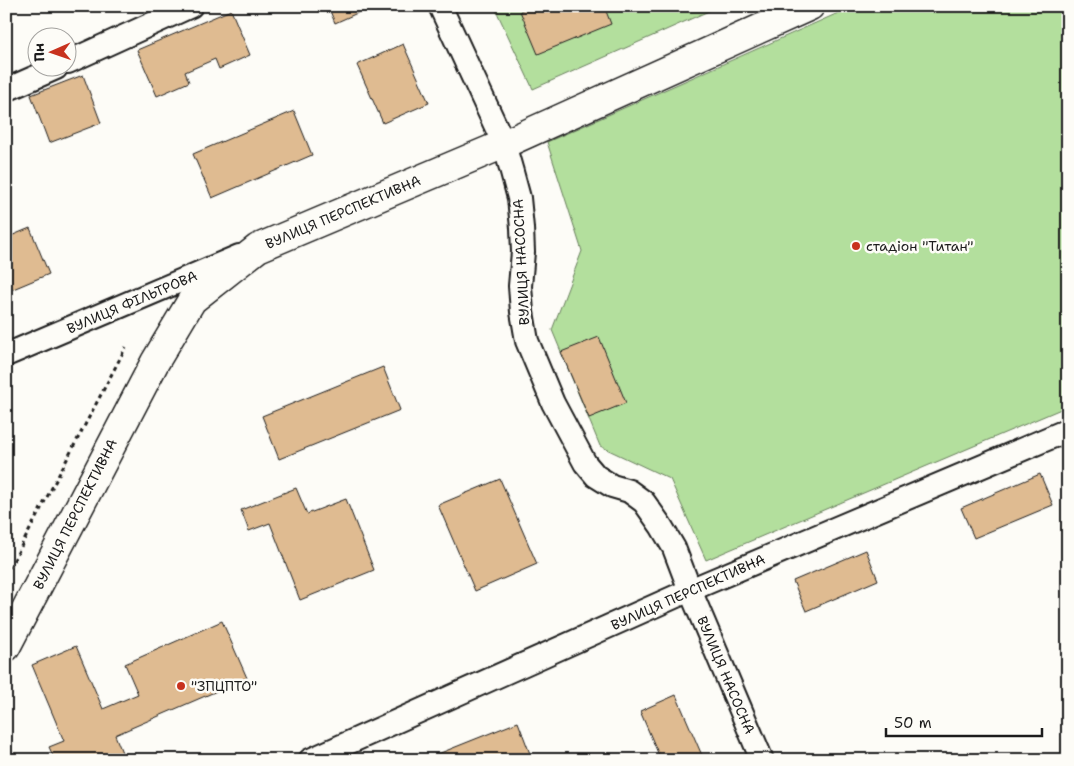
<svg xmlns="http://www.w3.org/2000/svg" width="1074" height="766" viewBox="0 0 1074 766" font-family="'Shantell Sans',sans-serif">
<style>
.green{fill:#b3df9d;stroke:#687e5c}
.building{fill:#dfbb91;stroke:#1c1c1c}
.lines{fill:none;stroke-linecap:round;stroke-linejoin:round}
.street-casing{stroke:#1c1c1c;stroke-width:26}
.secondary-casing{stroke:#1c1c1c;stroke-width:31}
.path{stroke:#1c1c1c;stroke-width:3;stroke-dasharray:4 4;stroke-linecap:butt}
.street{stroke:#fdfcf7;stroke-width:22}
.secondary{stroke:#fdfcf7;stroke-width:28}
.poi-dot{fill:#c8321e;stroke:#fdfcf7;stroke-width:2}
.labels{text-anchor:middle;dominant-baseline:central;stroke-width:5;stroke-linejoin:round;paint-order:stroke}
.street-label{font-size:14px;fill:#1c1c1c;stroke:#fdfcf7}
.poi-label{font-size:14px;fill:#1c1c1c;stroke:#fdfcf7;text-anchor:start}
</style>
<rect width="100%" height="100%" fill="#fdfcf7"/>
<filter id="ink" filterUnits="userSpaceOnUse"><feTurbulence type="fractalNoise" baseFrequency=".02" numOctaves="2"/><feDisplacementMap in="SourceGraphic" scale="10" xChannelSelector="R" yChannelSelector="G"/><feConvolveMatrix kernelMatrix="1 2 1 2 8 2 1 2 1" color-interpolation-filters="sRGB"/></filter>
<g filter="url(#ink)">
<g class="green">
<path d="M494,6H720L533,89Z"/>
<path d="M854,6H1068V406L706,560L670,479L600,446L552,330L582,251L547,142Z"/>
</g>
<g class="building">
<path d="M328,6H373L335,23Z"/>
<path d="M531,6H604L611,24L538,54L520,11Z"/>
<path d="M231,10L250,55L219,69L215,59L185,72L189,82L157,96L137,50Z"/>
<path d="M403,44L429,103L383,123L357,65Z"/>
<path d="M83,75L101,123L49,143L31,95Z"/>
<path d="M294,111L312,155L212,198L193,154Z"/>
<path d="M30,228L49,274L6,292V238Z"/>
<path d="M599,337L626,403L589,418L561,352Z"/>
<path d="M383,367L400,410L279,459L262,416Z"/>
<path d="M1040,474L1053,505L974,538L961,508Z"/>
<path d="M500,479L537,564L475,591L438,505Z"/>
<path d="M296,488L307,514L346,499L374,570L300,600L270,523L249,531L241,510Z"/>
<path d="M866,550L878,580L806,611L793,581Z"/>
<path d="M222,621L247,678L115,735L125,760H55L49,747L64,741L32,665L76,646L103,709L138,694L125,664Z"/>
<path d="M676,695L704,760H661L640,711Z"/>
<path d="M518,722L532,759L423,760Z"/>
</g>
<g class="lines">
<g class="street-casing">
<g id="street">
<path d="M440,6L504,144L512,172L519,198L522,228L523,252L520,286L522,312L527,341L553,403L585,463L596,476L612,486L629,491L644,502L661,526L674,548L690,590L762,760"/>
<path d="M68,62L191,6"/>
<path d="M6,90L56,68"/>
<path d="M6,355L239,256"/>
<path d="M310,760L690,590L1068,430"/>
</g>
</g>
<g class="secondary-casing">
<path id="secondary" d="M6,647L155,362L192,300L258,248L504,144L810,6"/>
</g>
<path class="path" d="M6,575L126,347"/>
<use href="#street" class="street"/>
<use href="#secondary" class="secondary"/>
</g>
</g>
<g class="poi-dot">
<circle cx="856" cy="246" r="5"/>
<circle cx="181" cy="686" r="5"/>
</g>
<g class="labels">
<g class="street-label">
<text transform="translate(343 212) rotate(-23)">ВУЛИЦЯ ПЕРСПЕКТИВНА</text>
<text transform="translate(521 262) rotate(-93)">ВУЛИЦЯ НАСОСНА</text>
<text transform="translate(132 302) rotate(-23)">ВУЛИЦЯ ФІЛЬТРОВА</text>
<text transform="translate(75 514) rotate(-63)">ВУЛИЦЯ ПЕРСПЕКТИВНА</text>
<text transform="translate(688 592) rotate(-24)">ВУЛИЦЯ ПЕРСПЕКТИВНА</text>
<text transform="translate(726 675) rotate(67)">ВУЛИЦЯ НАСОСНА</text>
</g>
<g class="poi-label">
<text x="866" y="246">стадіон "Титан"</text>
<text x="191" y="686">"ЗПЦПТО"</text>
</g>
</g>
<rect width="1074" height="766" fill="none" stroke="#fdfcf7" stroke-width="25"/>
<rect x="12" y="12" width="1049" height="741" fill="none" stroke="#1c1c1c" stroke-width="2" filter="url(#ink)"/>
<g transform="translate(52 52) rotate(268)"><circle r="24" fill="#fdfcf7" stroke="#a3a29f"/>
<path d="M0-4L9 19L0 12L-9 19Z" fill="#c8321e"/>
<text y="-8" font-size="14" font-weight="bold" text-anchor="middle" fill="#1c1c1c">Пн</text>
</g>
<path d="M886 728v8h156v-8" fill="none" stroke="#1c1c1c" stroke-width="2.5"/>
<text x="894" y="728" font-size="15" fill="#1c1c1c" stroke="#fdfcf7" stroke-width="4" paint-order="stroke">50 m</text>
</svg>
